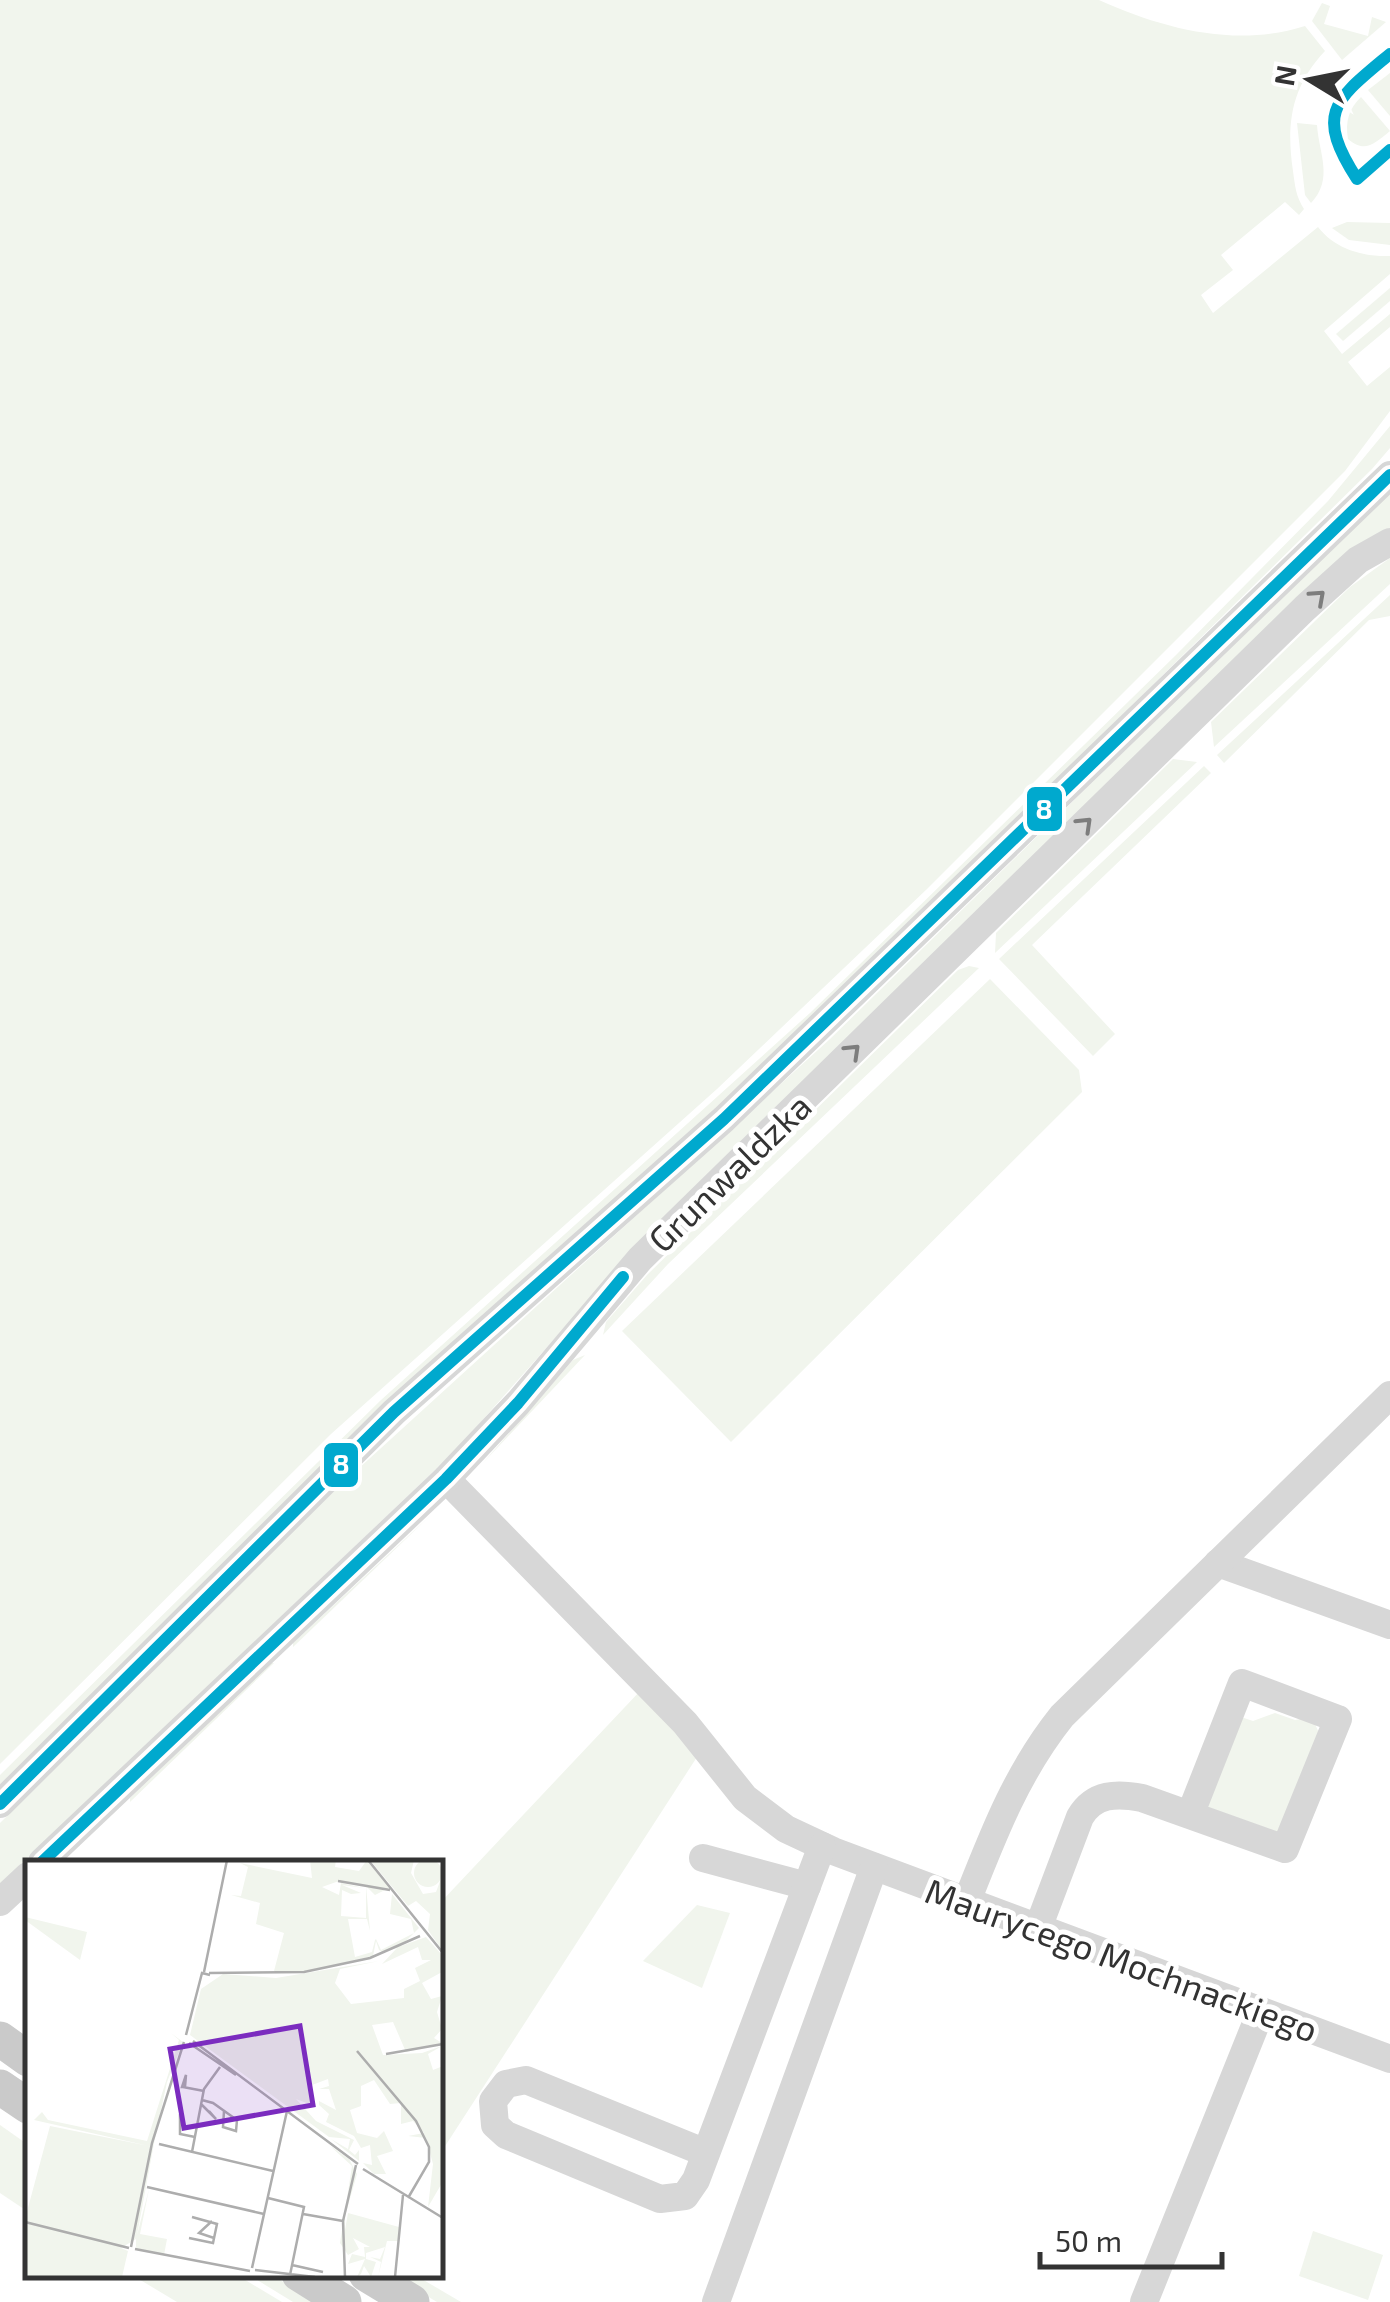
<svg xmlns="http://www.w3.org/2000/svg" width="1390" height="2302" viewBox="0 0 1390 2302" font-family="'Exo 2',sans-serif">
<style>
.green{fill:#f1f5ed}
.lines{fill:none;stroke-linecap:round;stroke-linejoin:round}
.minor{stroke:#d7d7d7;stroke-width:28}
.major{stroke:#cacaca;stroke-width:35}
.bus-1-casing{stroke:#fff;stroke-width:20}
.bus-1{stroke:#00a9ce;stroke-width:12}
.oneway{stroke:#7d7d7d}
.labels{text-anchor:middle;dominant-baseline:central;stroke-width:10;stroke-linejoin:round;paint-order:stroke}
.street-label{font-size:35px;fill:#333;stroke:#fff}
.inset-road{fill:none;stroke:#adadad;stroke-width:2.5}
.view{fill:#7b2cbf;fill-opacity:0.15;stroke:#7b2cbf;stroke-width:5}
.inset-edge{fill:none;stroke:#333;stroke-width:5}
.line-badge{stroke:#fff;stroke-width:4}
.badge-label{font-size:28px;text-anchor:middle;font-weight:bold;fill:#fff}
</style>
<rect width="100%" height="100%" fill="#fff"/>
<g class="green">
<path d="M0,0H1099C1163,29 1237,48 1305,26L1325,51C1291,87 1286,124 1293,171C1295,186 1296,197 1304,209L1299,215L1285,202L1221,255L1233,270L1201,295L1213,313L1318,227C1335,249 1363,257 1390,256V274L1324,331L1342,354L1390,314V327L1348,362L1367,386L1390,367V411L1345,471L927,889L717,1089L331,1434L0,1764Z"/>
<path d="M1322,3L1330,6L1324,24L1368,36L1372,17L1386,22L1342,60L1312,21Z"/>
<path d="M1390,73V116L1368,90Z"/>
<path d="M1361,97L1390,131C1375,143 1365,154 1348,139C1345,121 1349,109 1361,97Z"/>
<path d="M1297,123L1317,125C1319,154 1334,179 1311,203L1305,195Z"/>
<path d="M1347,222L1390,223V245L1349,240L1332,228Z"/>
<path d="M1390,288V301L1343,341L1336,334Z"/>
<path d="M1390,426V448L1372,469L909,925L756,1072L345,1443L0,1785V1775L381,1400L810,1013L1176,655L1328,501Z"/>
<path d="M1390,491V528L634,1249L456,1450L0,1884V1823L324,1500L830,1039Z"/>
<path d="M1390,558V584L1214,747L1211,722L1350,587Z"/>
<path d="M1390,595V616L1369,620L1224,763L1217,755Z"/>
<path d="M1173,759L1197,762L995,953L996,933Z"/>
<path d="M1204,766L1211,773L1032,945L1115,1034L1093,1056L999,959Z"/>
<path d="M969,966L979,968L668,1264L603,1335L606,1322L647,1275L958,970Z"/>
<path d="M990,979L1079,1070L1082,1092L731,1442L622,1331Z"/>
<path d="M585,1355L482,1464L573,1360Z"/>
<path d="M432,1514L293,1647V1643Z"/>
<path d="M271,1663H274L130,1802V1798Z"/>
<path d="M641,1690L697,1757L440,2154V1903Z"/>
<path d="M1275,1713L1295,1720L1312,1717L1322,1740L1281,1833L1205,1812L1241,1717L1253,1721Z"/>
<path d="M697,1905L730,1913L702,1988L643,1961Z"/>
<path d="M0,2125L27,2144V2211L0,2193Z"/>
<path d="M1313,2231L1383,2255L1368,2300L1299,2276Z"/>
<path d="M132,2275H237L282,2302H177Z"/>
<path d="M249,2275H272L316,2302H293Z"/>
<path d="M392,2275H415L461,2302H437Z"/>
</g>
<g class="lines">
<g class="minor">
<path d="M446,1479L685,1723L745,1798L786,1829L833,1851L1390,2059"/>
<path d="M1218,1563L1390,1625"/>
<path d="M0,1804L394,1412L724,1119L1390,475"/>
<path d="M703,1858L807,1886"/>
<path d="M42,1862L446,1479L518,1403L640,1259L1305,608L1358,560L1390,542"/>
<path d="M967,1901C993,1835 1017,1772 1062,1716L1390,1395"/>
<path d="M0,1902L28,1876"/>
<path d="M1038,1928L1080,1817C1094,1793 1117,1793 1142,1798L1285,1849L1338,1719L1242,1683L1190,1815"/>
<path d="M706,2153L526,2080L506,2084L493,2101L495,2125L506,2135L660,2199L685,2196L696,2180L822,1846"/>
<path d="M716,2302L874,1867"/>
<path d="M1144,2302L1261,2011"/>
</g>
<g class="major">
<path d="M0,2039L28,2059"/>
<path d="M0,2087L28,2106"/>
<path d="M299,2274L344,2302"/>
<path d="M366,2274L412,2302"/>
</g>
<g class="bus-1-casing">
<g id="bus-1">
<path d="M1390,54C1335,100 1314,112 1357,179L1390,150"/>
<path d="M0,1804L394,1412L724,1119L1390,475"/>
<path d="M42,1862L446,1479L518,1403L623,1277"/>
</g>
</g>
<use href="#bus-1" class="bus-1"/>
</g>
<defs><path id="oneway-chevron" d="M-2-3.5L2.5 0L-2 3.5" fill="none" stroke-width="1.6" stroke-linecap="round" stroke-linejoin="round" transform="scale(2.5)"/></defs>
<g class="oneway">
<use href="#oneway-chevron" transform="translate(1318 597) rotate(-42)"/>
<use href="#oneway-chevron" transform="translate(1085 824) rotate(-44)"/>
<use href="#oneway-chevron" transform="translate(853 1051) rotate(-44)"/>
</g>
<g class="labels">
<g class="street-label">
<text transform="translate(729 1172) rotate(-44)">Grunwaldzka</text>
<text transform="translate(1122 1959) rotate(20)">Maurycego Mochnackiego</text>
</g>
</g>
<g transform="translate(25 1860)">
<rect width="418" height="418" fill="#fff"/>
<path d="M389 13a14 14 0 1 1 28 0a14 14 0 1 1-28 0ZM285,0H311L310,7L334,11L342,0L364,28L350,35L341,26L345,71L342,59H323L330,97L347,92L350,80L351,79L356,90L389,73L386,59L365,54L367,34L394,68L376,86L401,77L417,95V112L397,123L406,139L417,136L412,152L417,169L409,178L417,183L381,192L368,162L347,165L358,195L397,193L417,186L403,194L408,210L418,206L417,323L403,347L408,304L401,278L383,276L399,273L388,261L376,264V243L365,244L349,220L336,226V246L325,250L332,273L352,278L359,271L368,291L352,296L361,314H349L338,303L347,305L345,285L336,288L329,276L301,262L304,254L294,245V241L311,250L304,229H294L304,226L303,219L287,225V245L271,239L291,261L329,280L324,290L330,295L334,290V301L306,279L323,289L325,279L304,277L165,175L176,129L198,114L251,118L354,101L315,109L310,123L326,144L379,138V129L395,121L390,108L406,100H397L393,87L357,104L372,88L357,92L354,90L351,81L348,96L278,112L249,111L259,73L231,64L235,43L206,35L216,36L223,7L215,3L287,18ZM314,21L341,26V58L316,56L317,30L326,34L336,33L317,25L339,28L316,23L314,35L297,27ZM345,0H389L386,13L398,34L411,32L417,16V90L403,70L405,54L391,41L383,46ZM0,57L62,72L55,100L0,60ZM146,173L158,182L142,222L130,278L112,375L124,329L115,374L142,379L139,395L111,388V379L96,388L103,391L97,417H0V359L25,266L124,286L9,260L17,252L23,260L122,281L154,180ZM304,285L324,299L332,314L320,356V370L323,353L374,367L373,381H362L353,417L356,402L345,397L355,399L360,387L341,393V399L351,402L346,417L339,406L336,414L332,417L340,399L323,404L327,394L340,397L339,387H345L328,378L334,389L323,395L315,383L327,306Z" fill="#f1f5ed" fill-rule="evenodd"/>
<path class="inset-road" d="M343,0L418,93M313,21L365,30M179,112L202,0M184,113L279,112L345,98L395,76M161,175L177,113L185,115M168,181L333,304M164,183L211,215M332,191L391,261L404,287V302L383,338M361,194L418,184M160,227L161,215L157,227H158L179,231M177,240L188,243L212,260L211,271L198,267L199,251M176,244L191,259L184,251M155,254V274L170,277M134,284L248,311M167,292L179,229L195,207M338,309L418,358M122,327L239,354M243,338L279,347L265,415M278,354L318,361M187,361L174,373L189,378M0,362L104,388M164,378L188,383L192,364L167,357M106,387L127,283L159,182M110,389L225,411M267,405L298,412M227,408L262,251M230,410L290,417M320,417L318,361L331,305M370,417L378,335"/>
<path class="view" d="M275,166L288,245L159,268L145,189Z"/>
<rect width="418" height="418" class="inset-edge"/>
</g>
<g class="line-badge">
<rect x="1025" y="785" width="39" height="48" rx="10" fill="#00a9ce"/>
<rect x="322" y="1441" width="38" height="48" rx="10" fill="#00a9ce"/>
</g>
<g class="badge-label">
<text x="1044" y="819">8</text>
<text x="341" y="1474">8</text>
</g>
<g transform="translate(1310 80) rotate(280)" stroke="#ffffff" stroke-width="8" paint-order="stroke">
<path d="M0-8L18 38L0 25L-18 38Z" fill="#333333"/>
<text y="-15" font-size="28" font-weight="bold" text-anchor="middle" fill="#333333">N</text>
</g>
<path d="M1040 2252v15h182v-15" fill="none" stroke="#333333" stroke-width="5"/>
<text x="1055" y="2252" font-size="30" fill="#333333" stroke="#ffffff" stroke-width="8" paint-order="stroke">50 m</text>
</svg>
